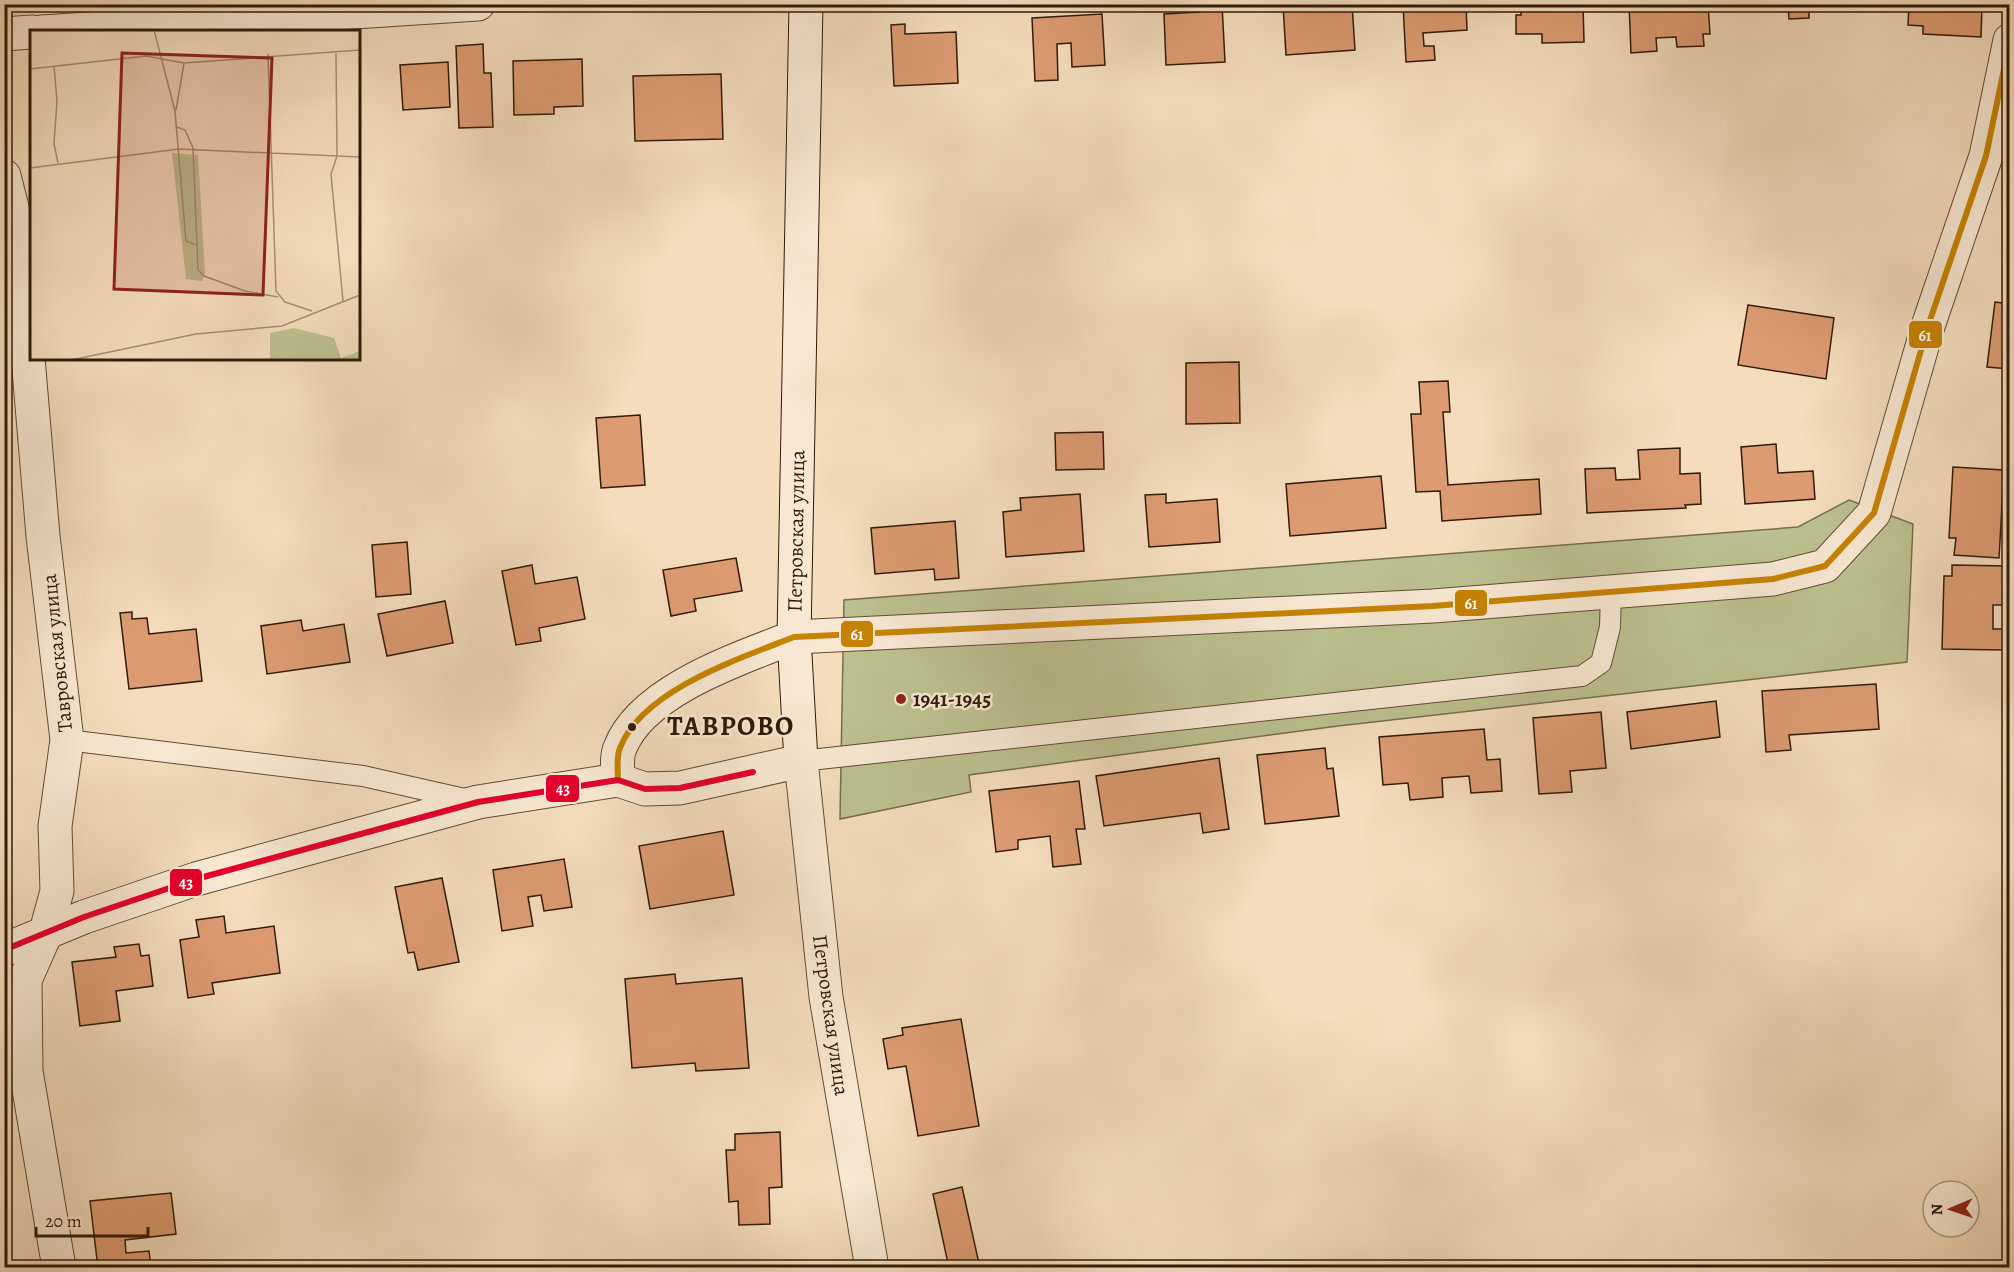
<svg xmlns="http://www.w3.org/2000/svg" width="2014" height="1272" viewBox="0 0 2014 1272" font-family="Alegreya,serif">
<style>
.green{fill:#bcc090;stroke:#766e4c;stroke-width:1.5}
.building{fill:#dd9b72;stroke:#311b08;stroke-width:1.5}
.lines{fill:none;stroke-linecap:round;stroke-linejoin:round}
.lane-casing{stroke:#624b35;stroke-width:22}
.street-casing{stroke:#624b35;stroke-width:35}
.secondary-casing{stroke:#311b08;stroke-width:35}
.lane{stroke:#f8e8d3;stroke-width:20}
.street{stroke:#f8e8d3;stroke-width:33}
.secondary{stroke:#f8e8d3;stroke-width:33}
.bus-1-casing{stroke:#f8e8d3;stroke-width:10}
.bus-2-casing{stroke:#f8e8d3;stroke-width:10}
.bus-1{stroke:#c68302;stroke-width:6}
.bus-2{stroke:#e4002b;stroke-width:6}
.poi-dot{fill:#8f2418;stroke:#f8e8d3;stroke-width:2}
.bus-dot{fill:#311b08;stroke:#f8e8d3;stroke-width:2}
.labels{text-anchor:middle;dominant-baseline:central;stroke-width:5;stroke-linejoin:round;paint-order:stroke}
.street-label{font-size:21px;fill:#311b08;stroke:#f8e8d3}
.poi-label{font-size:21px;font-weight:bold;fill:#311b08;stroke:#f8e8d3;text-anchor:start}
.district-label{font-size:27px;font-weight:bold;letter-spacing:1.5px;fill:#311b08;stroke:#f8e8d3}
.inset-road{fill:none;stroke:#a68f74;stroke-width:1.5}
.view{fill:#8f2418;fill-opacity:0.15;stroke:#8f2418;stroke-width:3}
.inset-edge{fill:none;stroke:#311b08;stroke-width:3}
.line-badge{stroke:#f8e8d3;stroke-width:2}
.badge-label{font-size:16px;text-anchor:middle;font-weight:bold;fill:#fff}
</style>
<rect width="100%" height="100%" fill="#f4dcbc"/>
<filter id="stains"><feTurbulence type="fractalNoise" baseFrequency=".00333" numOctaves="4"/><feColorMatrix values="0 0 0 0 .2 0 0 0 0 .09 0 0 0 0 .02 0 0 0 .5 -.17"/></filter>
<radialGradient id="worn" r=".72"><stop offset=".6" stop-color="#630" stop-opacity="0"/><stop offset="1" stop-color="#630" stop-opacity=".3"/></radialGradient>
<path class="green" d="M1849,500L1913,524L1907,662L1338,726L969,775L971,792L840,819L844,600L1798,527Z"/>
<g class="building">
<path d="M1199,4H1222L1225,62L1166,65L1164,14L1199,12Z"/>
<path d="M1283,4H1352L1355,50L1286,55Z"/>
<path d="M1403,4H1466L1467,30L1423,33L1424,46H1434L1435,60L1406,62Z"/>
<path d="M1521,4H1583L1584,42L1542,43V34H1516V15H1521Z"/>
<path d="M1629,4H1708L1710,34H1703L1704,46L1677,47L1676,37L1656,38L1657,51L1631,53Z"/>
<path d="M1788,4H1864V6L1809,8V18L1789,19Z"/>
<path d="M1909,4H1982L1981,37L1923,34V26L1908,25Z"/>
<path d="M1102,14L1105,65L1072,67L1071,43L1057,44L1058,80L1035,81L1032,18Z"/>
<path d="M905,24V34L956,32L958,83L894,86L891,25Z"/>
<path d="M483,44L484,73H491L493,127L459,128L456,46Z"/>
<path d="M582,59L583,106L554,107V114L514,115L513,61Z"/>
<path d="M448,62L450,107L403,110L400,65Z"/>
<path d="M721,74L723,139L635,141L633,76Z"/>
<path d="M1995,302L2010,304V369L1987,367Z"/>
<path d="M1748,305L1834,318L1826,379L1738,365Z"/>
<path d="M1239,362L1240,423L1186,424V363Z"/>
<path d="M1448,381L1450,412H1443L1448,485L1539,479L1541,514L1442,521L1440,491L1416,492L1411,414H1421L1419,382Z"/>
<path d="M640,415L645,485L601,488L596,418Z"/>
<path d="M1103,432L1104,469L1056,470L1055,433Z"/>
<path d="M1776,444L1778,473L1813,471L1815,499L1745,504L1741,447Z"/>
<path d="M1680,448V474L1700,473L1701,504L1685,505L1686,508L1587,513L1585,469L1615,468L1616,480L1640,479L1638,450Z"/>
<path d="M1953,467L2004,470L1999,558L1954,555L1956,538H1949Z"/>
<path d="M1381,476L1386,528L1290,536L1286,484Z"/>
<path d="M1080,494L1084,551L1006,557L1003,512L1021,510L1020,498Z"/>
<path d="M1166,494V503L1217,499L1220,542L1149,547L1145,495Z"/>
<path d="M955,521L959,578L935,580L934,569L875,574L871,528Z"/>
<path d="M407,542L411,594L376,597L372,545Z"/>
<path d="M736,558L742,591L694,599L696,611L671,616L663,570Z"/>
<path d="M532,565L535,584L577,577L585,619L539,628L541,641L516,645L502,571Z"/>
<path d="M1952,565L2010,566V605H1993V629H2004V650L1942,649L1944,576H1952Z"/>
<path d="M445,601L453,643L387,656L378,614Z"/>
<path d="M132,612V619L147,618L149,634L196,629L202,681L129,689L120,613Z"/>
<path d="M301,620L303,631L344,624L350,662L267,674L261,626Z"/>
<path d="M1876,684L1879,729L1789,735L1791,750L1766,752L1762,691Z"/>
<path d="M1716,701L1720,737L1631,749L1627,712Z"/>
<path d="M1601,712L1606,768L1570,771L1572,792L1539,794L1533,718Z"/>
<path d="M1484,729L1487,760L1500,759L1502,791L1471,793L1469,776L1442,778L1443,797L1410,800L1408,783L1383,785L1379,737Z"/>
<path d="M1325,748L1327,769L1333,768L1339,816L1265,824L1257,755Z"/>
<path d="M1219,758L1229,829L1203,833L1200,813L1104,826L1096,776Z"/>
<path d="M1079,781L1085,829H1076L1081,864L1053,867L1050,836L1018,840V849L996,852L989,791Z"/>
<path d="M723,831L734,895L650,909L639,846Z"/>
<path d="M564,859L572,907L544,911L541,895L528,897L533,926L502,931L493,870Z"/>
<path d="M442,878L459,962L418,970L414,952L408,953L395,887Z"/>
<path d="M224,916L226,933L274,926L280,973L212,983L214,994L188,998L180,940L199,937L196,920Z"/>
<path d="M139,944L141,956L149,955L153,986L116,991L120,1021L80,1026L72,962L116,957L114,947Z"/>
<path d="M675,974L676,984L742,978L749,1068L696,1071L695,1063L632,1068L625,979Z"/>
<path d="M961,1019L979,1126L918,1136L906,1066L888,1069L883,1039L903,1035L902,1028Z"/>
<path d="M780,1132L782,1187L769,1188L770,1224L739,1225L738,1201L729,1202L726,1150H735V1134Z"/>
<path d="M962,1187L980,1268H949L933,1194Z"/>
<path d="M171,1193L176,1234L125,1240L126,1253L149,1251L151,1268H98L90,1201Z"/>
</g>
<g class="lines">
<g class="lane-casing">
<g id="lane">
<path d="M67,740L363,776L469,800"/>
<path d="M801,761L1582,676L1601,663L1610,627L1611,590"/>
</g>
</g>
<g class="street-casing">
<g id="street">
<path d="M42,32L478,4"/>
<path d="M4,34L32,32"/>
<path d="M4,176L17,227L43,536L67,740L55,826L57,891L45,935L25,980L26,1071L59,1268"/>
<path d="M618,780C618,770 616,757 620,748C642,690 741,658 794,637L1433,606L1773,579L1825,566L1874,513L1928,326L1986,156L2010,40"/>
<path d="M4,950L84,917L196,879L478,802L618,780L645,789L680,788L801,761L826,997L872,1268"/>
</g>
</g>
<g class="secondary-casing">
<path id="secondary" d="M801,761L794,637L806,4"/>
</g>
<use href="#lane" class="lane"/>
<use href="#street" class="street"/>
<use href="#secondary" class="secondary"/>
<g class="bus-1-casing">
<path id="bus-1" d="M618,780C618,770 616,757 620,748C642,690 741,658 794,637L1433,606L1773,579L1825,566L1874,513L1928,326L1986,156L2010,40"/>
</g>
<g class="bus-2-casing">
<path id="bus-2" d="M4,950L84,917L196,879L478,802L618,780L645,789L680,788L753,772"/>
</g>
<use href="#bus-1" class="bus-1"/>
<use href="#bus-2" class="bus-2"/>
</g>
<circle class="poi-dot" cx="901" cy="699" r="6"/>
<circle class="bus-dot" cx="632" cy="727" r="5"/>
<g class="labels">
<g class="street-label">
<text transform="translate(796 531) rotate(-89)">Петровская улица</text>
<text transform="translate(57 653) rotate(-96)">Тавровская улица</text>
<text transform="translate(831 1015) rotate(82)">Петровская улица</text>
</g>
<g class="poi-label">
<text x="913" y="699">1941-1945</text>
</g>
<g class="district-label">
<text x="731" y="726">ТАВРОВО</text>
</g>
</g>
<g transform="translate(30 30)">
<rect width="330" height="330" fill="#f4dcbc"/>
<path d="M142,123L168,125L175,243L172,251L156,249ZM264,298L304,308L311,328L330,321V330H240V303Z" fill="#bcc090"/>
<path class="inset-road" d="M124,0L145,81L156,211L166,215M306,23L307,126L301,144L313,271M238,24L246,261L255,272L282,281M24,36L27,71L24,114L28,133M0,39L116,26L154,33L330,20M146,80L154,33M147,97L155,100L163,118L168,240L174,246L215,261L248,267M0,138L149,119L330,127M41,330L166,304L252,296L330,265"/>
<path class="view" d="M92,23L242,28L233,265L84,259Z"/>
<rect width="330" height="330" class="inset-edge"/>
</g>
<g class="line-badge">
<rect x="1908" y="320" width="35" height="29" rx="6" fill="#c68302"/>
<rect x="1454" y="589" width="34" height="28" rx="6" fill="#c68302"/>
<rect x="840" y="620" width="34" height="28" rx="6" fill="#c68302"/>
<rect x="545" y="774" width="35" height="29" rx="6" fill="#e4002b"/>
<rect x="169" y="868" width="34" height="29" rx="6" fill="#e4002b"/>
</g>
<g class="badge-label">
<text x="1925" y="341">61</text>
<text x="1471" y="609">61</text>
<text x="857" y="640">61</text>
<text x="563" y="794">43</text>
<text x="186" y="888">43</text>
</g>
<rect width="2014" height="1272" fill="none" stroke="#f4dcbc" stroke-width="24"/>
<rect x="6" y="6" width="2002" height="1260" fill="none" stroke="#311b08" stroke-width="3"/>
<rect x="12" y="12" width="1990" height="1248" fill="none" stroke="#311b08" stroke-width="1.5"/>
<g transform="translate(1951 1209) rotate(268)"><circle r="28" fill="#f8e8d3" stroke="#a89682" stroke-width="1.5"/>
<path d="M0-4.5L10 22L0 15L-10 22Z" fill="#8f2418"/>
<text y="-9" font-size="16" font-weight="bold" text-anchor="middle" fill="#311b08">N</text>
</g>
<path d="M36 1227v9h112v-9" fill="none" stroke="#311b08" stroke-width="3"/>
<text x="45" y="1227" font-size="18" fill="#311b08" stroke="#f8e8d3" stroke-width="4.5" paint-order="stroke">20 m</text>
<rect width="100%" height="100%" filter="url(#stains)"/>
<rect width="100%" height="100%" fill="url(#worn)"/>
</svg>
